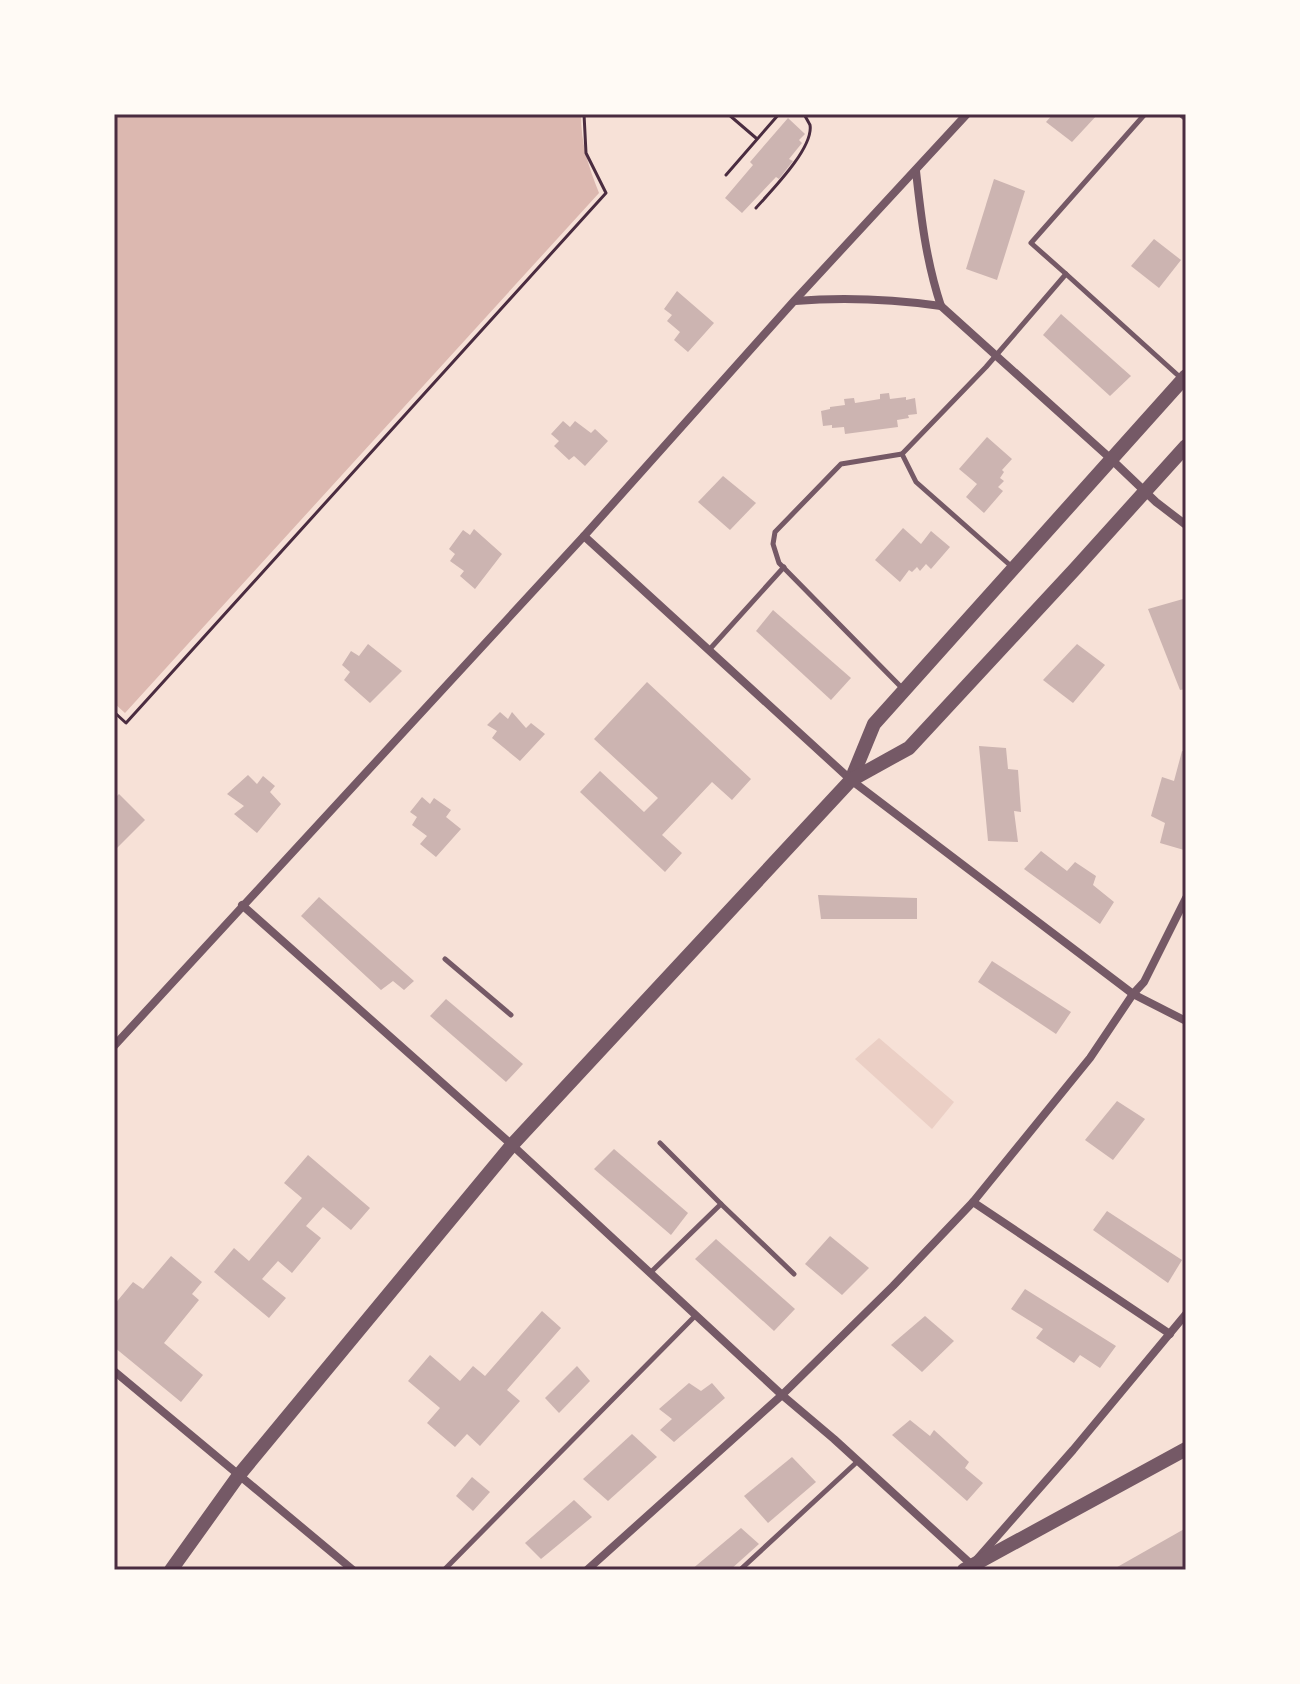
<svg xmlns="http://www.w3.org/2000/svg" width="1300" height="1684" viewBox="0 0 1300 1684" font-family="Cabin,sans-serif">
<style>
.green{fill:#ebcfc5}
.water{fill:#dcb8b0}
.building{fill:#ccb4b1}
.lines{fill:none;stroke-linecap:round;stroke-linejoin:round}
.path{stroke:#4a2c40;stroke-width:3}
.service{stroke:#755966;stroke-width:5}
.minor{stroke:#755966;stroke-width:8}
.tertiary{stroke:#755966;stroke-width:14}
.neatline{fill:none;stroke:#4a2c40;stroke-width:3}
</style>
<rect width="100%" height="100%" fill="#f7e1d7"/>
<path class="green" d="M879,1038L954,1102L932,1129L855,1059Z"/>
<path class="water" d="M114,114H581C581,144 588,165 599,193L125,713L114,703Z"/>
<g class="building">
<path d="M1053,114H1098L1072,142L1046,122Z"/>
<path d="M788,118L805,134L799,140L802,143L789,159L793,161L779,179L776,177L742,213L725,198L753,165L750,162Z"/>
<path d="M994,179L1025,191L997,280L966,269Z"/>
<path d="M1154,239L1181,260L1159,288L1131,266Z"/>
<path d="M677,291L714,323L688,352L674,340L680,332L667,321L672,315L664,309Z"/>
<path d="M1061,314L1131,376L1110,396L1043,335Z"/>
<path d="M889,393L890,399L906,397V400L915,398L917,414L908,415L909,418L897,420L898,427L845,434L844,427L832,428V425L823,426L821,411L830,409V407L845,405L844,399L854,398L855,403L868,401L880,399V394Z"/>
<path d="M563,421L570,427L575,421L591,433L595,429L608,441L585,466L574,456L569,460L554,446L559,441L551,434Z"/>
<path d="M987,437L1012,459L1002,470L1004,472L1000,478L1004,481L998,487L1003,491L984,513L966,497L977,484L959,469Z"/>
<path d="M723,476L756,503L730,530L698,502Z"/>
<path d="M903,528L921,544L931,531L950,547L931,569L926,564L920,571L917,567L912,572L909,570L900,582L875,560Z"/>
<path d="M474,529L502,554L475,589L460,576L464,571L450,561L455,554L449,549L463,530L470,535Z"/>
<path d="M1183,599L1186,606V689L1180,690L1148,609Z"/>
<path d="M773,610L851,678L831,700L756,631Z"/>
<path d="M368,644L402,671L370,703L344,680L350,672L342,665L351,651L359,656Z"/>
<path d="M1077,644L1105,665L1073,703L1043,680Z"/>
<path d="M647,682L751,779L732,800L712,782L662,835L682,853L665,872L580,792L600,771L644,812L658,798L594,739Z"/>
<path d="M500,712L508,719L512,712L526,728L531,723L545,734L520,761L492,738L497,731L487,725Z"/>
<path d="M979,746L1006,748L1008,769L1018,770L1021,812L1014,811L1018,842L988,841Z"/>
<path d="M1182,751L1186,752V844L1184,850L1160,843L1165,823L1151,816L1162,777L1174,781Z"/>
<path d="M248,775L257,784L263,776L275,786L270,792L281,804L257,833L234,814L244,806L227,794Z"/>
<path d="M119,794L145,820L114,851V799Z"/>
<path d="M422,797L430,804L434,798L451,810L446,817L461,829L436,857L420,844L427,836L412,825L417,817L410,812Z"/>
<path d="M1041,851L1067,871L1075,862L1096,876L1093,885L1114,902L1100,924L1024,869Z"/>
<path d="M818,895L917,898V919H821Z"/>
<path d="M319,897L414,981L404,990L393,981L381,990L301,916Z"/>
<path d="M992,961L1071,1012L1056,1034L978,982Z"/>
<path d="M446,999L523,1064L506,1082L430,1016Z"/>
<path d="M1117,1101L1145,1119L1113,1160L1085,1140Z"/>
<path d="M614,1149L688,1213L671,1235L594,1169Z"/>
<path d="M308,1155L370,1208L351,1230L323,1207L306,1226L321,1238L292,1273L278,1261L262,1279L286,1298L269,1318L214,1272L234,1248L249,1261L302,1198L284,1183Z"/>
<path d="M1107,1211L1182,1260L1168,1283L1093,1230Z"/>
<path d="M830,1236L869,1268L842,1295L805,1264Z"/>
<path d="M716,1239L795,1309L774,1331L695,1259Z"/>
<path d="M171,1256L202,1282L192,1294L199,1300L164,1343L203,1375L181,1402L114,1347V1305L133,1282L143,1289Z"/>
<path d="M1025,1289L1116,1346L1100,1368L1080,1355L1074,1363L1036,1338L1043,1329L1011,1309Z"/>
<path d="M542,1311L561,1328L507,1390L520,1401L480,1446L467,1434L455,1447L427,1423L440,1408L408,1381L430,1355L460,1381L473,1366L485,1376Z"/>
<path d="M925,1316L954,1341L922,1372L891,1345Z"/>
<path d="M577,1366L590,1381L559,1413L545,1398Z"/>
<path d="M689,1383L701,1391L712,1383L725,1398L674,1442L660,1430L672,1419L659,1409Z"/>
<path d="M910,1420L930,1436L934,1430L969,1462L965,1468L983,1483L967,1501L892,1435Z"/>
<path d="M632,1434L657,1457L608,1501L583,1479Z"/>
<path d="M792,1457L816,1482L768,1523L744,1496Z"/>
<path d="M472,1477L490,1492L473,1511L456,1496Z"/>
<path d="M574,1500L592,1517L541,1559L525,1543Z"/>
<path d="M741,1528L759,1544L730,1570H691Z"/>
<path d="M1186,1528V1570H1112Z"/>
</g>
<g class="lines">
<g class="path">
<path d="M728,114L756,138"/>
<path d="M726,175L779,114"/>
<path d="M756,208C770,192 814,148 810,125C809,123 805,116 804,114"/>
<path d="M114,712L126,723L606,193L586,153L584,114"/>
</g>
<g class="service">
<path d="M1180,114L1186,119"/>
<path d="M1066,274L1031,243L1145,114"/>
<path d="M902,454L841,464L775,532L773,544L779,563L904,690"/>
<path d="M1011,566L916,482L902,454L986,367L1066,274L1182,379"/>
<path d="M709,650L784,567"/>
<path d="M445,959L511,1015"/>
<path d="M721,1204L794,1274"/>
<path d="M650,1273L721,1204L660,1143"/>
<path d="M444,1570L695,1316"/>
<path d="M740,1570L858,1461"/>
</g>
<g class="minor">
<path d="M916,171C921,217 926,261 941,306L1111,459L1156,502L1186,525"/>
<path d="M795,301C845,297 891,299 941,306"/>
<path d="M584,536L851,780L1133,994L1186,1021"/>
<path d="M242,905L512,1145L782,1395L834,1439L972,1565L1073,1450L1186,1314"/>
<path d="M114,1046L584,536L794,301L967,114"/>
<path d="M973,1202L1170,1334"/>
<path d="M114,1371L353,1570"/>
<path d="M587,1570L782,1395L893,1286L973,1202L1090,1058L1133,994L1144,982L1186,898"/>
</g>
<g class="tertiary">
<path d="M851,780L874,724L1186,376"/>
<path d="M171,1570L239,1475L512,1145L851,780L909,748L1075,569L1186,446"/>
<path d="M964,1570L1186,1449"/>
</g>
</g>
<rect width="1300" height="1684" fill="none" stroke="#fffaf5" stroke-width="232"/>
<rect x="116" y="116" width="1068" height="1452" class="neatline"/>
</svg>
